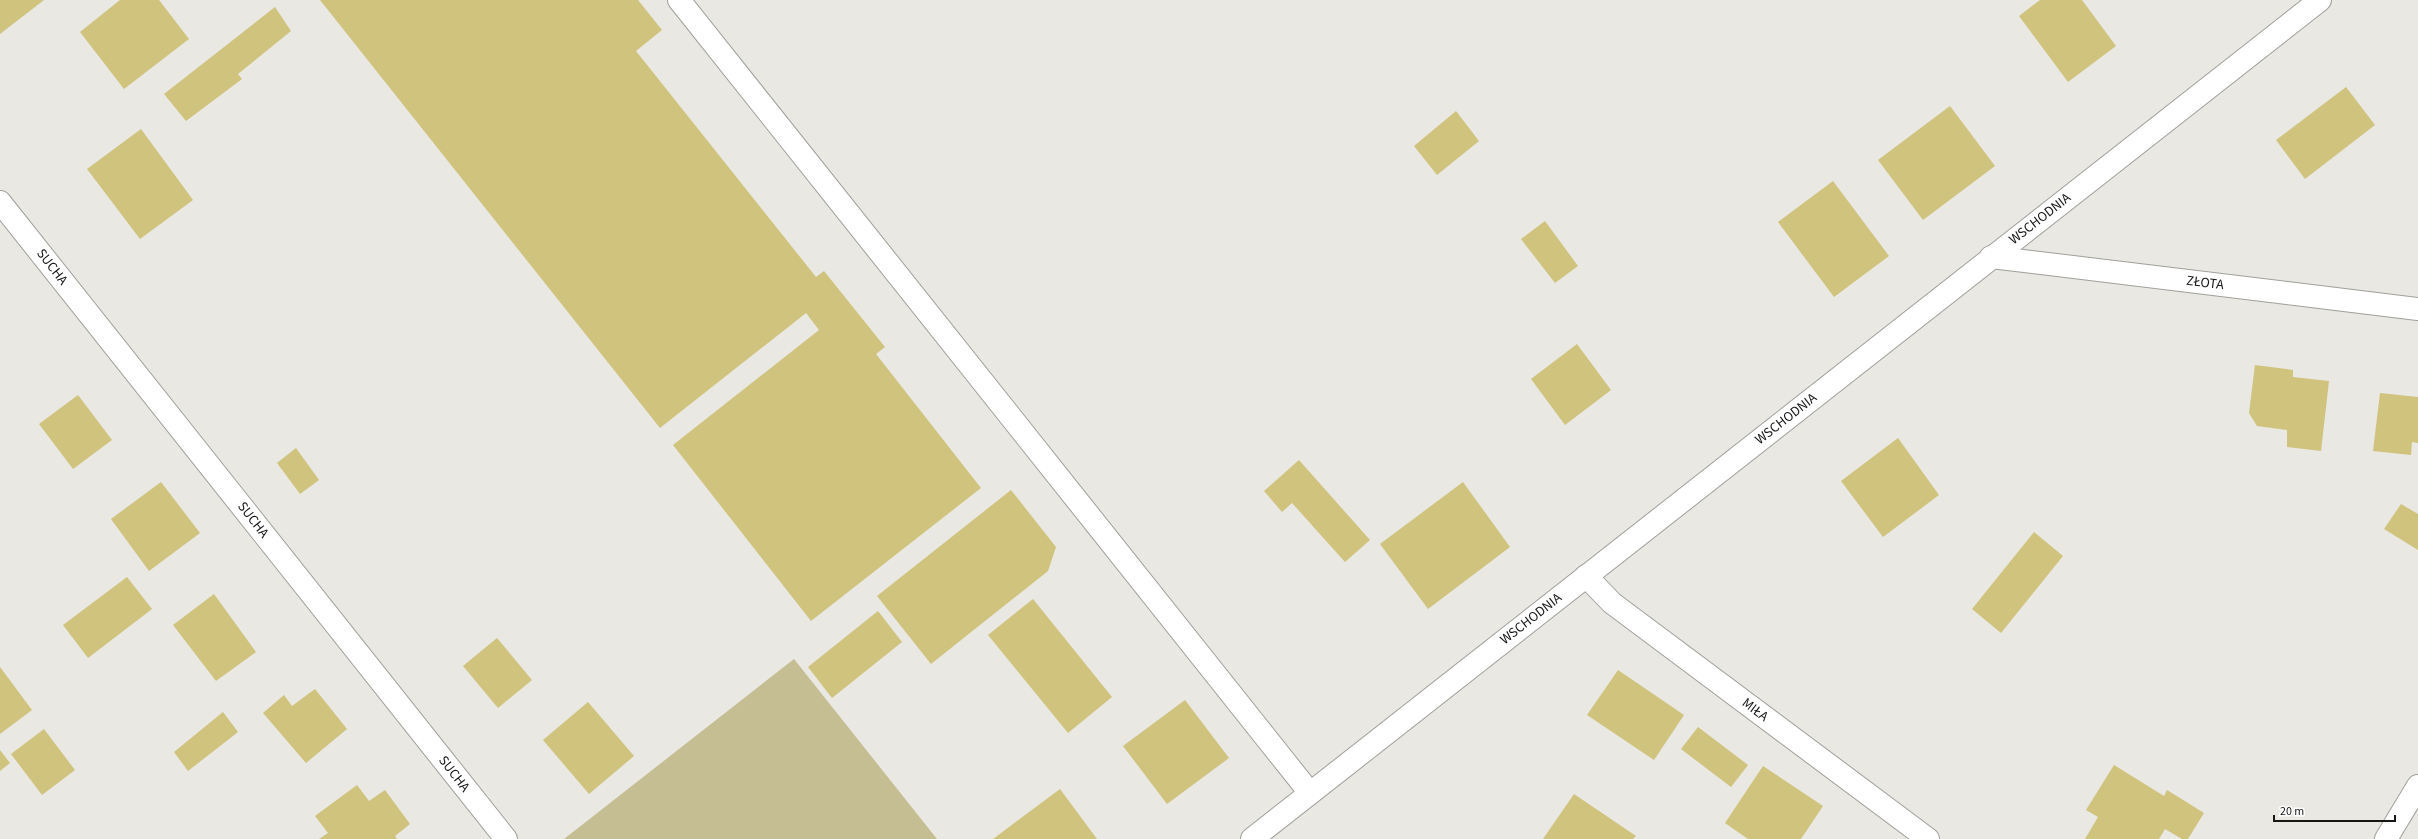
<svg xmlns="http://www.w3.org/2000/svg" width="2418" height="839" viewBox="0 0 2418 839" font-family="'Source Sans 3',sans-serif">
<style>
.green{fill:#c6be93}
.building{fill:#d0c37d}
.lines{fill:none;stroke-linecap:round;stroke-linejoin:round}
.minor-casing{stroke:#a09f9a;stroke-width:24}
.minor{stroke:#fff;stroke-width:22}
.labels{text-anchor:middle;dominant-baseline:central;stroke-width:4;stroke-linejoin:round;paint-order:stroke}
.street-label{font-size:14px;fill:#171615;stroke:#fff}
</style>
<rect width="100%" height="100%" fill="#e9e8e2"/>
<path class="green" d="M794,659L937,839H564Z"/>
<g class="building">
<path d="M0,0H44L0,34Z"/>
<path d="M120,0H159L189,39L124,89L80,32Z"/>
<path d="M320,0H638L662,30L636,51L816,277L824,271L885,347L876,354L981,488L811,621L673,445L819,330L806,313L660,428Z"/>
<path d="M2040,0H2082L2116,46L2068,82L2019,16Z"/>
<path d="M275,7L291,31L238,74L242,79L186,121L164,94Z"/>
<path d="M2346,87L2375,125L2305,179L2276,140Z"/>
<path d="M1950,106L1995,166L1923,220L1878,160Z"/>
<path d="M1456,111L1479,141L1437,175L1414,146Z"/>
<path d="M141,129L193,200L140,239L87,169Z"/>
<path d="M1833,181L1889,256L1834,297L1778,222Z"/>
<path d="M1545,221L1578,266L1555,283L1521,239Z"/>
<path d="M1577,344L1611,390L1565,425L1531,379Z"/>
<path d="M2255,365L2293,370V377L2329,381L2321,451L2287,447V430L2257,426L2249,413Z"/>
<path d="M2380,393L2418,397V443L2412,442L2411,455L2373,451Z"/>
<path d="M78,395L112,440L73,469L39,424Z"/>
<path d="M1898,438L1939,495L1883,537L1841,481Z"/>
<path d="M296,448L319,480L300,494L277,463Z"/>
<path d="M1299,460L1370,540L1345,562L1292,503L1282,512L1264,491Z"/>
<path d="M161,482L200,533L149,571L111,519Z"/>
<path d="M1463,482L1510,547L1428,609L1380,544Z"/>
<path d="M1011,490L1056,547L1048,571L931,664L877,596Z"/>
<path d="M2401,504L2418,514V550L2384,529Z"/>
<path d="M2034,532L2063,556L2001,633L1972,609Z"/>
<path d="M127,577L152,609L88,658L63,625Z"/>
<path d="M214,594L256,652L216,681L173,625Z"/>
<path d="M1033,599L1112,697L1068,733L988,635Z"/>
<path d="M878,611L902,642L832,698L808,667Z"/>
<path d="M497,638L532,680L498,708L463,666Z"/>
<path d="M0,667L32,710L0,734Z"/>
<path d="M1618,670L1684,715L1654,760L1587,715Z"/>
<path d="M315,689L347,729L306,763L263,713L284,695L292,706Z"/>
<path d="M1185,700L1229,758L1167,804L1123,746Z"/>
<path d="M588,702L634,756L589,794L543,740Z"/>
<path d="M223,712L238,732L188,771L174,752Z"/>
<path d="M1698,727L1748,765L1731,787L1681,749Z"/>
<path d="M44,729L75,770L42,795L11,754Z"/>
<path d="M0,750L10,763L0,771Z"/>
<path d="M2114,765L2164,796L2167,790L2204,813L2188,839H2182L2165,829L2159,839H2085L2098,817L2086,810Z"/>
<path d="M1763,766L1823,806L1801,839H1748L1725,823Z"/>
<path d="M357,785L369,801L385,790L410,824L395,836L397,839H319L328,833L315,816Z"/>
<path d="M1060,789L1097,839H993Z"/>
<path d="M1574,794L1636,836L1633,839H1543Z"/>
</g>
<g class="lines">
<g class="minor-casing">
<g id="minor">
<path d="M679,0L1310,793"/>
<path d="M0,202L506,839"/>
<path d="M1991,257L2418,309"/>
<path d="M1586,576L1612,603L1928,839"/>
<path d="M1252,839L2320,0"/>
<path d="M2386,839L2418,786"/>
</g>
</g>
<use href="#minor" class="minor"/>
</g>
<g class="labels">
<g class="street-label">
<text transform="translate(2040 219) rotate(-38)">WSCHODNIA</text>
<text transform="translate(52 267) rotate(52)">SUCHA</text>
<text transform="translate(2205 283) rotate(7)">ZŁOTA</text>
<text transform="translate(1786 419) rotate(-38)">WSCHODNIA</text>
<text transform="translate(253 520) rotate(52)">SUCHA</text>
<text transform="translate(1531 619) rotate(-38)">WSCHODNIA</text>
<text transform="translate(1755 710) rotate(37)">MIŁA</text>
<text transform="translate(454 774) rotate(52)">SUCHA</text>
</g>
</g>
<path d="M2274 815v6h121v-6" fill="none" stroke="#171615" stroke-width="2"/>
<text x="2280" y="815" font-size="12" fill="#171615" stroke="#ffffff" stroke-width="3" paint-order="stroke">20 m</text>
</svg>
